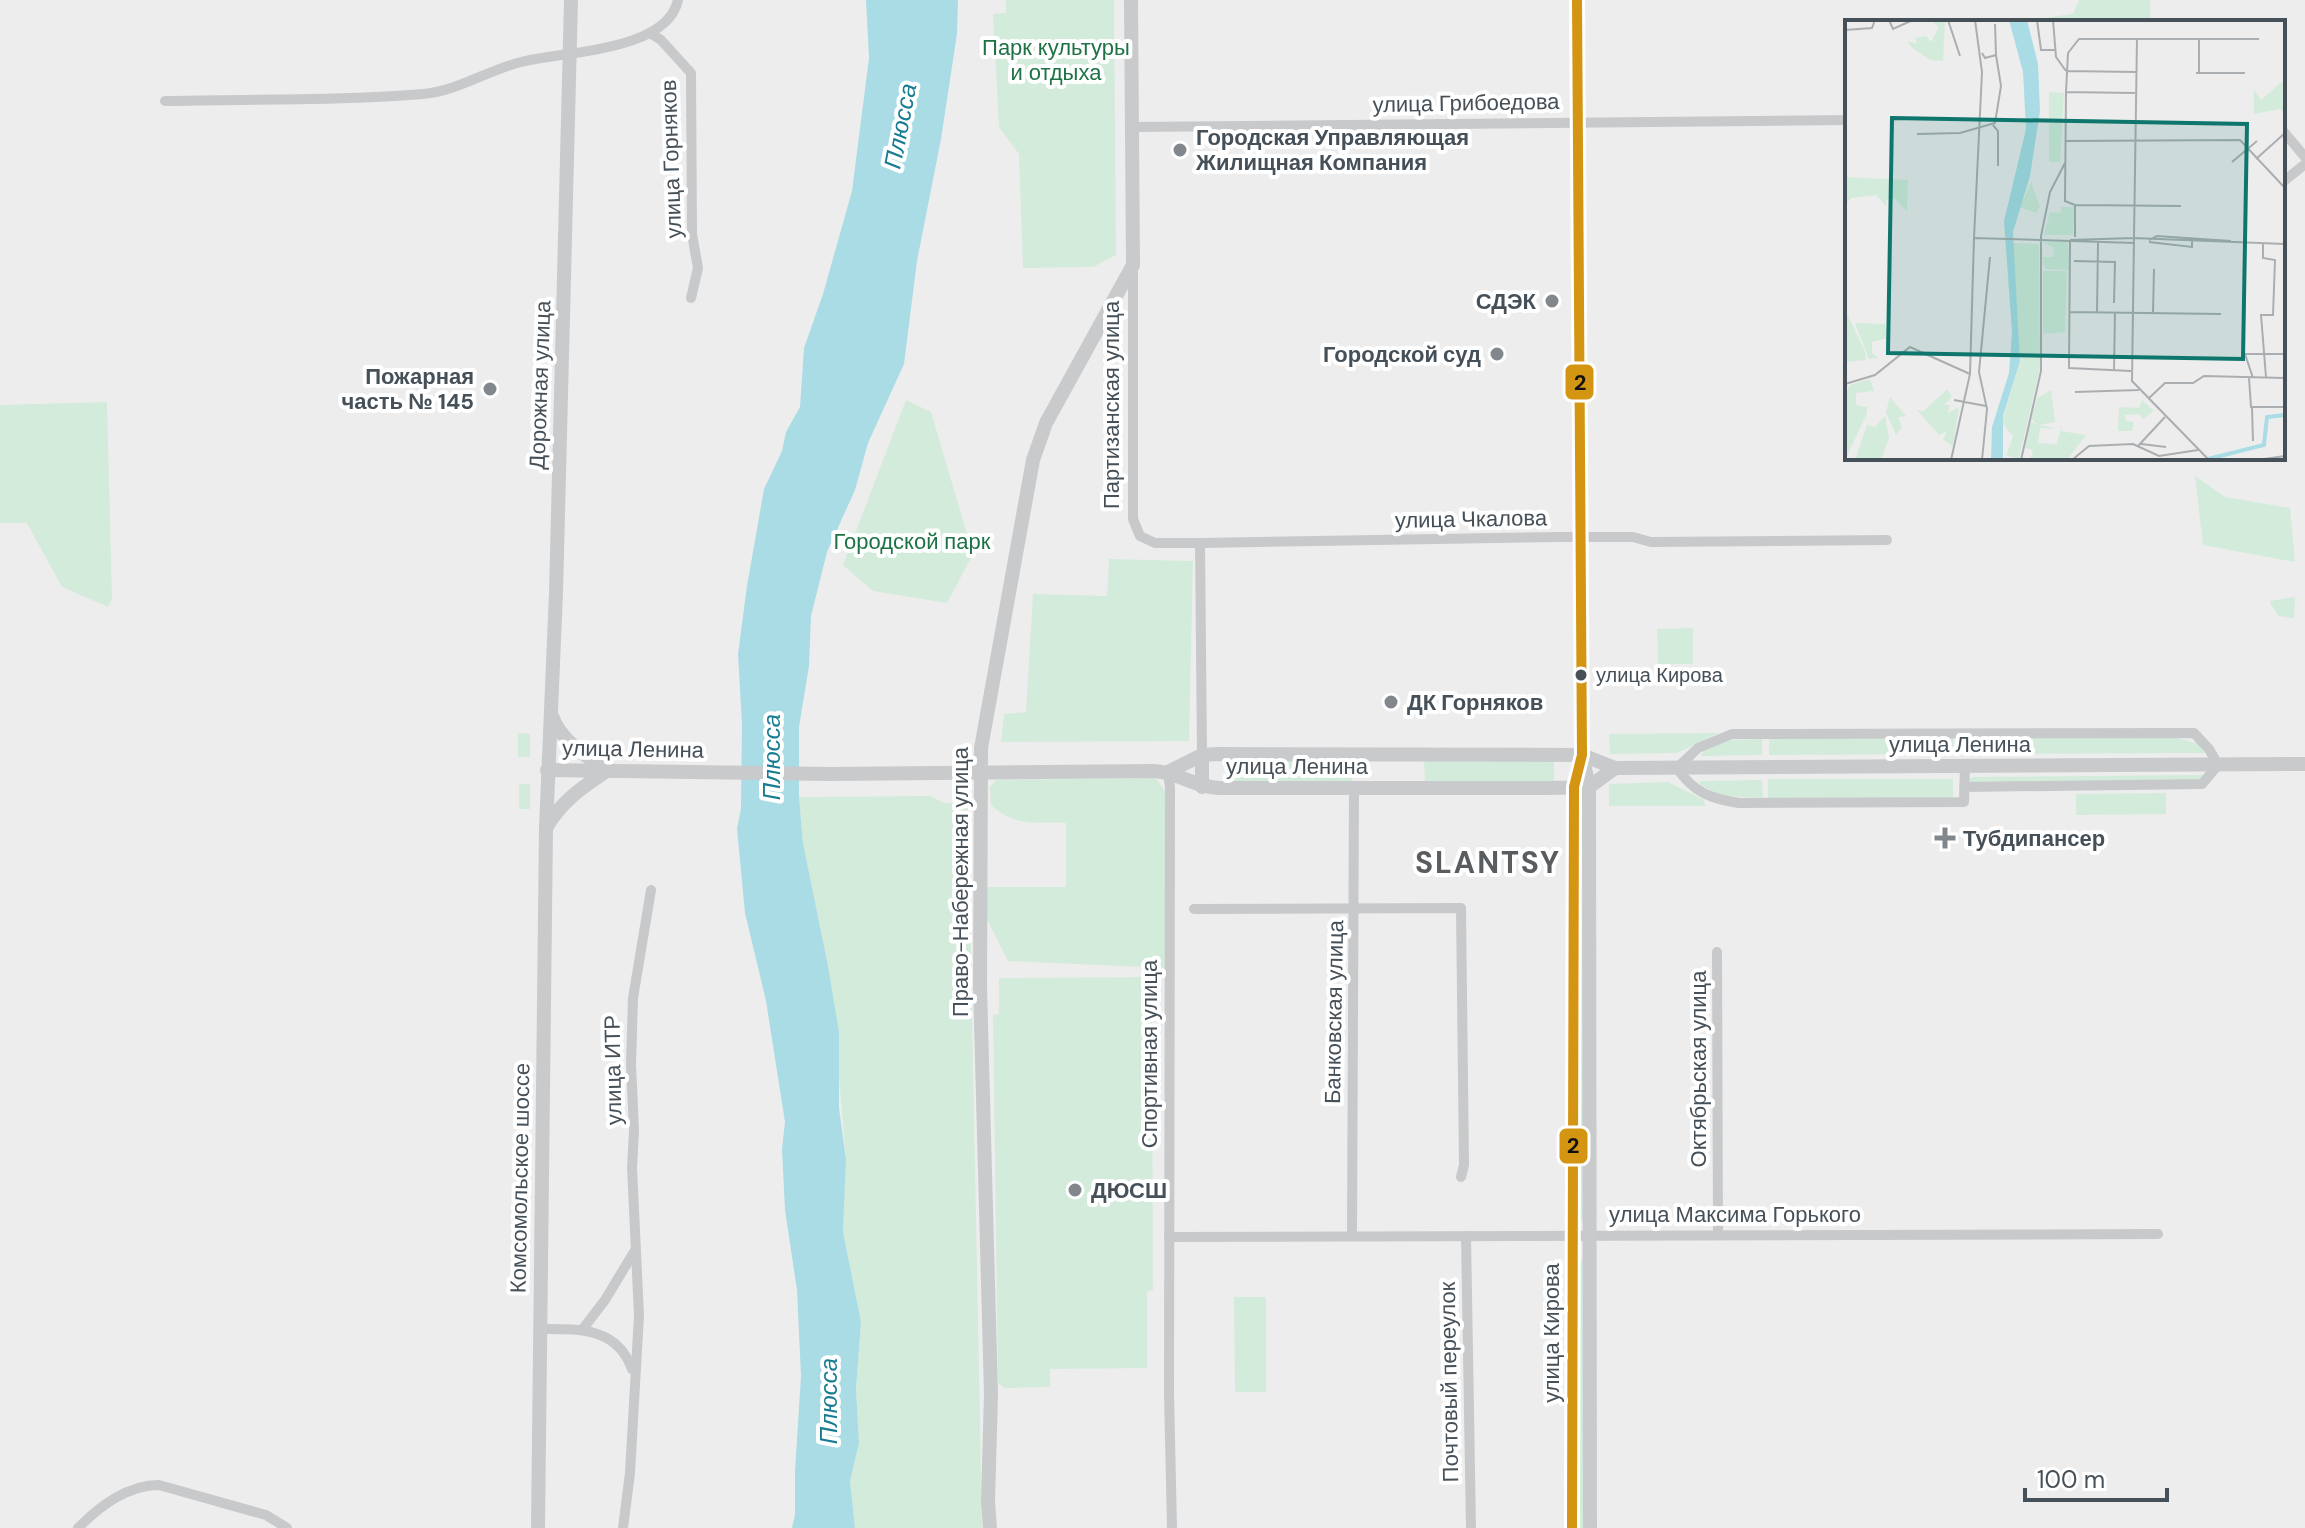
<svg xmlns="http://www.w3.org/2000/svg" width="2305" height="1528" viewBox="0 0 2305 1528" font-family="'DM Sans',sans-serif">
<style>
.green{fill:#d3ebdb}
.water{fill:#aadce6}
.lines{fill:none;stroke-linecap:round;stroke-linejoin:round}
.street{stroke:#c7c9cb;stroke-width:10}
.secondary{stroke:#c8cacc;stroke-width:14}
.bus-1-casing{stroke:#fff;stroke-width:16}
.bus-1{stroke:#d49512;stroke-width:10}
.poi-dot{fill:#81878c;stroke:#fff;stroke-width:3}
.bus-dot{fill:#465058;stroke:#fff;stroke-width:3}
.labels{text-anchor:middle;dominant-baseline:central;stroke-width:8;stroke-linejoin:round;paint-order:stroke}
.bus-label{font-size:20px;fill:#465058;stroke:#fff;text-anchor:start}
.park-label{font-size:22px;fill:#1e7245;stroke:#fff}
.street-label{font-size:22px;fill:#465058;stroke:#fff}
.poi-label{font-size:22px;font-weight:bold;fill:#465058;stroke:#fff;text-anchor:start}
.water-label{font-size:24px;font-style:italic;fill:#187d92;stroke:#fff}
.district-label{font-size:30px;font-weight:bold;letter-spacing:2px;fill:#595d60;stroke:#fff}
.inset-river{fill:none;stroke:#aadce6;stroke-width:4}
.inset-road{fill:none;stroke:#abaeb1;stroke-width:2}
.view{fill:#0f766e;fill-opacity:0.15;stroke:#0f766e;stroke-width:4}
.inset-edge{fill:none;stroke:#465058;stroke-width:4}
.line-badge{stroke:#fff;stroke-width:3}
.pale-badge-label{font-size:22px;text-anchor:middle;font-weight:bold;fill:#111}
</style>
<rect width="100%" height="100%" fill="#eeeded"/>
<g class="green">
<path d="M1006,0H1114L1116,255L1093,267L1023,268L1019,154L999,127L993,14L1006,13Z"/>
<path d="M2079,0H2150L2151,22H2045L2043,18L2073,14Z"/>
<path d="M906,400L931,412L973,554L947,603L873,591L843,565Z"/>
<path d="M107,402L112,599L108,607L62,587L27,523H0V405Z"/>
<path d="M2195,476L2225,497L2290,508L2295,562L2203,545Z"/>
<path d="M1109,559L1193,561L1189,741L1001,742L1004,714L1026,712L1033,594L1107,596Z"/>
<path d="M2295,597L2294,618L2278,616L2269,601Z"/>
<path d="M1693,628V664H1658L1657,629Z"/>
<path d="M518,733L530,734V757H518Z"/>
<path d="M1719,733L1677,753L1610,754L1609,734Z"/>
<path d="M1953,738L1954,754L1769,755V739Z"/>
<path d="M1958,738H2176L2199,744L2205,753L1959,754Z"/>
<path d="M1762,739V755L1701,756L1703,751L1730,740Z"/>
<path d="M1424,759L1554,760V782H1425Z"/>
<path d="M1228,760H1351L1352,782H1228Z"/>
<path d="M2202,775L2204,779L1970,783L1969,780L1973,777Z"/>
<path d="M1156,778L1165,791V968L1008,961L987,919V887H1066V823C1036,822 1015,827 991,805L990,787L996,780Z"/>
<path d="M1768,779H1953V797L1768,798Z"/>
<path d="M1762,780L1763,798L1722,796L1699,784L1700,781Z"/>
<path d="M1668,782L1704,800L1705,806H1609V784Z"/>
<rect x="519" y="784" width="11" height="25"/>
<path d="M2166,793V814L2076,815V794Z"/>
<path d="M930,796L945,803H968L982,1528H855L850,1481L859,1443L856,1389L861,1322L843,1232L846,1159L832,996L828,966L803,843L799,797Z"/>
<path d="M1581,833L1584,834L1585,1219L1582,1221L1579,1219V835Z"/>
<path d="M1152,977L1153,1290L1147,1291V1368L1050,1369V1387L1005,1388L998,1383L993,1015L999,1014V978Z"/>
<path d="M1581,1260L1584,1261L1585,1528H1577L1578,1261Z"/>
<path d="M1234,1297H1266V1392H1235Z"/>
</g>
<path class="water" d="M866,0H958L957,34L941,139L917,261L904,364L868,443L855,490L827,552L811,616L809,666L799,727V797L803,843L828,966L839,1032V1108L846,1159L843,1232L861,1322L856,1389L859,1443L850,1481L855,1528H792L795,1515V1471L801,1376L797,1290L785,1210L782,1149L785,1122L766,1001L745,913L737,829L741,808L742,725L738,654L747,586L764,489L782,451L786,432L800,407L804,348L823,294L852,191L869,58Z"/>
<g class="lines">
<g class="street">
<path d="M650,33L661,40L691,73L692,234L698,268L691,298"/>
<path d="M165,101C251,99 338,101 423,94C458,91 488,70 521,62C563,51 667,52 678,0"/>
<path d="M1133,127L1847,120"/>
<path d="M2283,131L2305,157"/>
<path d="M2283,182L2305,164"/>
<path d="M1133,267V519L1140,536L1155,543H1200L1202,755"/>
<path d="M1200,543L1561,537H1633L1651,542L1887,540"/>
<path d="M1168,772L1170,788L1169,1394L1172,1528"/>
<path d="M1964,787L2202,784L2218,765L2209,749L2194,733L1732,734L1698,748L1677,768C1693,792 1711,799 1739,803L1964,802L1965,766"/>
<path d="M1194,909L1461,908L1464,1165L1461,1177"/>
<path d="M1717,952L1718,1233"/>
<path d="M1352,1236L1354,788"/>
<path d="M1466,1236L1471,1528"/>
<path d="M1169,1237L2158,1234"/>
<path d="M541,1329C579,1329 617,1327 632,1369"/>
<path d="M582,1330L605,1300L634,1252"/>
<path d="M78,1528C100,1506 127,1485 159,1485L266,1515L287,1528"/>
<path d="M623,1528L630,1473L639,1315L632,1168L634,1131L631,1064L633,998L651,890"/>
</g>
<g class="secondary">
<path d="M1577,0L1582,755L1589,787L1590,1528"/>
<path d="M552,716C561,741 586,756 607,770"/>
<path d="M1202,755V787"/>
<path d="M547,770L830,774L1154,771C1177,772 1195,787 1219,788H1550L1589,787L1615,768"/>
<path d="M1168,772L1202,755L1218,754L1582,755L1615,768L2305,764"/>
<path d="M546,828C562,800 582,788 608,770"/>
<path d="M538,1528L546,828L556,593L571,0"/>
<path d="M990,1528L988,1501L991,1394L980,986L981,748L1033,460L1046,423L1133,265L1131,0"/>
<path d="M1572,1528L1574,787L1576,779"/>
</g>
<g class="bus-1-casing">
<path id="bus-1" d="M1572,1528L1574,787L1582,755L1577,0"/>
</g>
<use href="#bus-1" class="bus-1"/>
</g>
<g class="poi-dot">
<circle cx="1180" cy="150" r="8"/>
<circle cx="1552" cy="301" r="8"/>
<circle cx="1497" cy="354" r="8"/>
<circle cx="490" cy="389" r="8"/>
<circle cx="1391" cy="702" r="8"/>
<path d="M1941 826h8v8h8v8h-8v8h-8v-8h-8v-8h8z"/>
<circle cx="1075" cy="1190" r="8"/>
</g>
<circle class="bus-dot" cx="1581" cy="675" r="7"/>
<g class="labels">
<g class="bus-label">
<text x="1596" y="675">улица Кирова</text>
</g>
<g class="park-label">
<text x="1056" y="47">Парк культуры<tspan x="1056" dy="25">и отдыха</tspan></text>
<text x="912" y="541">Городской парк</text>
</g>
<g class="street-label">
<text transform="translate(1466 103) rotate(-1)">улица Грибоедова</text>
<text transform="translate(671 159) rotate(-92)">улица Горняков</text>
<text transform="translate(540 385) rotate(-88)">Дорожная улица</text>
<text transform="translate(1111 405) rotate(-90)">Партизанская улица</text>
<text transform="translate(1471 519) rotate(-1)">улица Чкалова</text>
<text x="1960" y="744">улица Ленина</text>
<text transform="translate(633 749) rotate(1)">улица Ленина</text>
<text x="1297" y="766">улица Ленина</text>
<text transform="translate(960 882) rotate(-90)">Право-Набережная улица</text>
<text transform="translate(1334 1012) rotate(-89)">Банковская улица</text>
<text transform="translate(1149 1054) rotate(-90)">Спортивная улица</text>
<text transform="translate(1698 1069) rotate(-90)">Октябрьская улица</text>
<text transform="translate(613 1070) rotate(-91)">улица ИТР</text>
<text transform="translate(520 1178) rotate(-89)">Комсомольское шоссе</text>
<text x="1735" y="1214">улица Максима Горького</text>
<text transform="translate(1551 1333) rotate(-90)">улица Кирова</text>
<text transform="translate(1449 1382) rotate(-91)">Почтовый переулок</text>
</g>
<g class="poi-label">
<text x="1196" y="137">Городская Управляющая<tspan x="1196" dy="25">Жилищная Компания</tspan></text>
<text x="1536" y="301" text-anchor="end">СДЭК</text>
<text x="1481" y="354" text-anchor="end">Городской суд</text>
<text x="474" y="376" text-anchor="end">Пожарная<tspan x="474" dy="25">часть № 145</tspan></text>
<text x="1407" y="702">ДК Горняков</text>
<text x="1963" y="838">Тубдипансер</text>
<text x="1091" y="1190">ДЮСШ</text>
</g>
<g class="water-label">
<text transform="translate(900 126) rotate(-79)">Плюсса</text>
<text transform="translate(771 757) rotate(-90)">Плюсса</text>
<text transform="translate(828 1401) rotate(-90)">Плюсса</text>
</g>
<g class="district-label">
<text x="1488" y="862">SLANTSY</text>
</g>
</g>
<g transform="translate(1845 20)">
<rect width="440" height="440" fill="#eeeded"/>
<path d="M100,0L98,41L85,40L66,27L62,21L72,24L70,18L81,16L86,22L94,7L87,2ZM440,59V94L435,89L409,94V70L416,80ZM204,72L219,73L215,142H204ZM0,157L63,160L62,192L50,179H42L41,186L31,175L6,178L0,185ZM186,162L195,186L191,193L175,187ZM216,187H229L228,215H199L205,192L216,193ZM223,221L224,250L200,249L197,237H208L209,228L198,222ZM168,223L194,224L195,348L174,438L161,436L168,417L157,402L175,341ZM198,251H222L220,312L198,314ZM0,289L20,332L21,340L0,342ZM10,303L40,304L43,318L27,322V333L33,338L24,339ZM25,359L29,371L11,373V385L22,387V393L0,440L1,372L5,365ZM102,369L107,377L99,385H105L103,393L114,387L108,426L98,420L102,411L94,415L72,390L79,391ZM206,370L210,402L193,405L186,399L192,378ZM45,377L61,396L53,397L57,407L51,415L41,392ZM297,380L309,391L298,399L295,394L280,395L281,401L289,402L287,411H273L274,387L294,388ZM40,396L44,418L36,440H10L22,405L30,407ZM184,402L212,409L195,408L193,423L212,424L217,402L216,411L241,415L222,440H185L188,430L180,428Z" fill="#d3ebdb"/>
<path d="M164,0H182L193,44L195,91L185,156L168,212L175,341L158,396V440H146L147,407L164,353L167,312L159,201L181,109L178,52Z" fill="#aadce6"/>
<path class="inset-river" d="M363,439L419,425L422,397L440,395"/>
<path class="inset-road" d="M44,0L48,9L68,0M103,0L115,36M192,0L196,30H210M208,0L211,37L221,51M0,10L27,8L30,0M292,18L289,218L440,224M137,33L140,38L151,35L150,4M222,51L291,52M351,53H400M354,53V19M221,72L290,73M148,105L153,111V146M72,114L115,113L150,103L156,66L151,35M221,121L395,120L440,168M411,139L440,113M387,142L412,121M230,185L336,186M230,217V185L220,181L221,72L223,33L234,19H414M129,218L137,52L130,0M289,218L287,361L364,440M225,220L289,218M304,220L312,216L386,221M225,221L224,348L286,351M304,222L347,227V221M418,223V238L430,240L428,295H416L421,357M229,241L270,242L269,283M224,292L376,294M252,292L253,223M308,292L309,249M269,350L270,292M404,358L406,387H440M408,358L400,334H440M0,364L30,355L65,327L125,354M230,372L294,370M303,379L320,363H348L359,356L440,358M109,380L141,386M407,387L408,421M296,424L321,427M293,426L320,397M106,440L125,354L129,218L290,223M137,440L142,389L134,352L145,237M176,440L196,351V216L205,172L220,143M227,440L244,426L288,424L314,436L353,430M412,440L440,436"/>
<path class="view" d="M47,98L402,104L398,339L43,333Z"/>
<rect width="440" height="440" class="inset-edge"/>
</g>
<g class="line-badge">
<rect x="1564" y="363" width="31" height="38" rx="8" fill="#d49512"/>
<rect x="1558" y="1127" width="31" height="38" rx="8" fill="#d49512"/>
</g>
<g class="pale-badge-label">
<text x="1580" y="390">2</text>
<text x="1573" y="1153">2</text>
</g>
<path d="M2025 1488v12h142v-12" fill="none" stroke="#465058" stroke-width="4"/>
<text x="2037" y="1488" font-size="24" fill="#465058" stroke="#ffffff" stroke-width="6" paint-order="stroke">100 m</text>
</svg>
